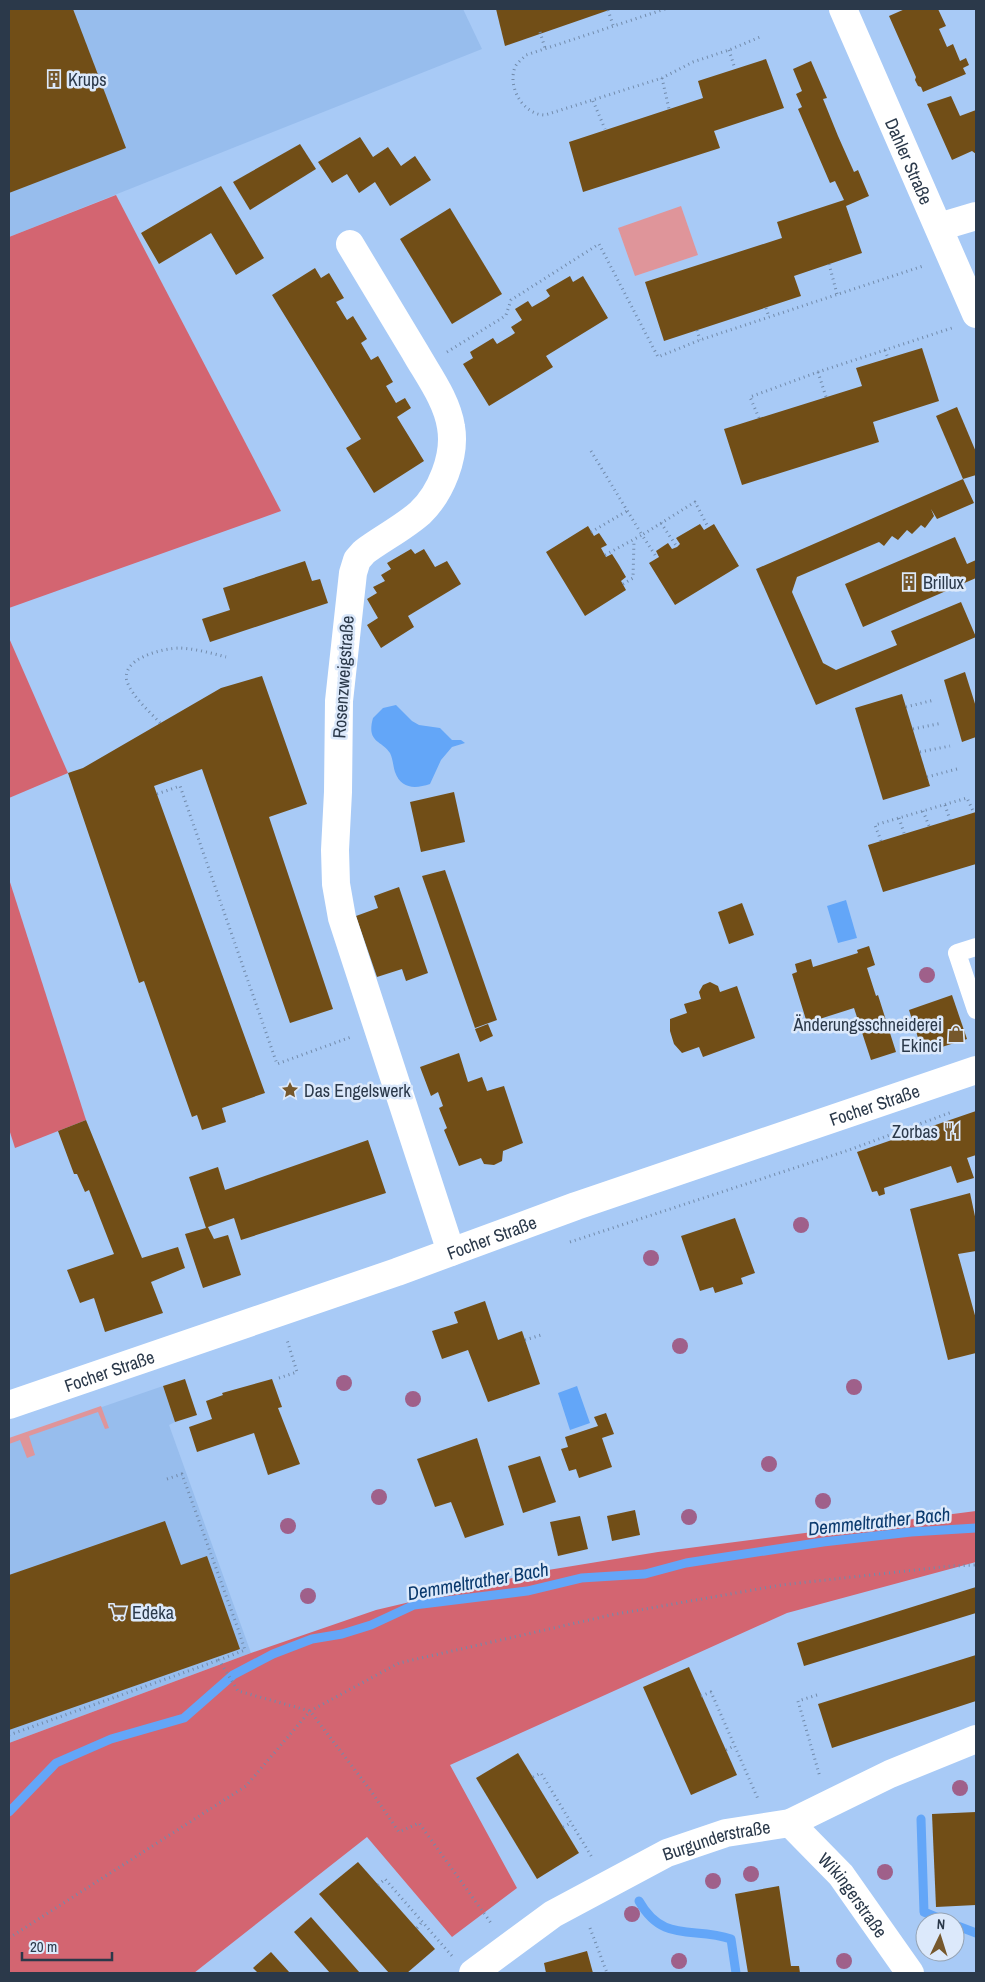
<svg xmlns="http://www.w3.org/2000/svg" width="985" height="1982" viewBox="0 0 985 1982" font-family="'Archivo Narrow',sans-serif">
<style>
.built{fill:#97bded}
.green{fill:#df959a}
.forest{fill:#d36571}
.water{fill:#63a6f8}
.lines{fill:none;stroke-linecap:round;stroke-linejoin:round}
.stream{stroke:#63a6f8;stroke-width:9}
.building{fill:#714e17}
.path{stroke:#728bab;stroke-width:3;stroke-dasharray:1 4;stroke-linecap:butt}
.service{stroke:#fff;stroke-width:18}
.minor{stroke:#fff;stroke-width:28}
.secondary{stroke:#fff;stroke-width:28}
.tree{fill:#9f608a}
.labels{text-anchor:middle;dominant-baseline:central;stroke-width:5;stroke-linejoin:round;paint-order:stroke}
.poi-label{font-size:18px;fill:#2b394a;stroke:#dce9fb;text-anchor:start}
.street-label{font-size:18px;fill:#2b394a;stroke:#dce9fb}
.water-label{font-size:19px;font-style:italic;fill:#0a396d;stroke:#dce9fb}
</style>
<rect width="100%" height="100%" fill="#a8caf6"/>
<g class="built">
<path d="M9,9H463L482,49L9,237Z"/>
<path d="M163,1386L175,1422L169,1425L251,1653L9,1743V1439Z"/>
</g>
<g class="green">
<path d="M681,206L698,255L635,276L618,228Z"/>
<path d="M101,1406L109,1428L105,1429L98,1412L29,1436L35,1455L27,1458L20,1440L9,1444V1438Z"/>
</g>
<g class="forest">
<path d="M116,195L281,511L9,608V237Z"/>
<path d="M9,638L68,773L9,798Z"/>
<path d="M9,879L86,1120L15,1148L9,1129Z"/>
<path d="M976,1511V1562L787,1613L450,1765L517,1888L452,1937L367,1837L194,1973H9V1743L251,1653L376,1610L542,1571L658,1552Z"/>
</g>
<g class="water">
<path d="M396,705L412,721L419,725L440,728L452,740H461L465,743L452,747L441,760L430,784C415,789 401,789 395,772C393,766 393,759 390,753C382,740 366,743 373,718L383,708Z"/>
<path d="M846,900L857,938L838,943L827,906Z"/>
<path d="M577,1386L590,1423L570,1430L558,1393Z"/>
</g>
<g class="lines">
<g class="stream">
<path d="M9,1812L56,1763L111,1739L184,1718L233,1675L273,1654L312,1639L342,1634L371,1625L414,1605L527,1591L581,1578L645,1574L686,1563L823,1542L911,1532L976,1528"/>
<path d="M921,1819L924,1912L948,1922"/>
<path d="M639,1901C663,1944 694,1926 731,1939L736,1973"/>
<path d="M955,1925L976,1933"/>
</g>
</g>
<g class="building">
<path d="M9,9H73L126,148L9,193Z"/>
<path d="M496,9H612L505,46Z"/>
<path d="M905,9H938L946,26L939,29L947,47L953,44L960,61L966,58L969,65L963,68L966,74L923,92L921,87L918,86L915,80L916,77L889,16Z"/>
<path d="M766,59L784,108L714,131L720,148L583,192L569,142L703,98L698,81Z"/>
<path d="M811,61L827,98L823,99L838,136L854,172L858,170L869,196L846,206L862,253L794,276L801,296L664,341L645,282L782,238L777,222L844,200L835,181L830,183L798,109L802,107L796,94L802,91L793,69Z"/>
<path d="M951,96L960,116L976,110V154L972,151L952,160L927,104Z"/>
<path d="M360,137L373,157L388,147L401,166L415,156L431,180L390,206L375,182L359,193L347,174L332,183L318,162Z"/>
<path d="M300,144L316,169L250,210L233,182Z"/>
<path d="M221,186L264,258L236,275L211,233L159,264L141,233Z"/>
<path d="M450,208L502,294L452,324L400,239Z"/>
<path d="M315,268L321,278L329,273L344,298L336,302L347,320L353,316L367,339L361,343L371,360L378,356L393,382L386,386L396,403L405,398L411,408L397,417L424,461L374,493L346,448L361,439L272,295Z"/>
<path d="M570,276L573,282L583,276L608,318L546,356L553,367L489,406L463,364L473,358L470,352L493,338L497,344L512,335L515,333L511,327L522,320L515,309L528,301L532,307L546,299L550,296L546,290Z"/>
<path d="M922,348L939,401L873,422L879,442L742,485L724,429L862,386L856,368Z"/>
<path d="M957,407L976,452V475L963,479L936,416Z"/>
<path d="M963,479L974,503L937,519L931,509L934,516L925,528L921,525L912,534L907,530L898,540L892,536L884,546L879,542L797,577L792,592L823,663L836,670L897,645L891,631L961,602L976,637L816,705L756,569Z"/>
<path d="M700,524L704,530L714,524L739,566L675,605L649,563L659,557L656,551L668,543L672,549L677,547L680,544L676,538Z"/>
<path d="M588,526L594,536L599,533L607,545L601,548L606,557L612,554L619,565L626,577L621,581L626,590L585,616L546,552Z"/>
<path d="M955,537L967,564L976,560V578L863,627L845,584Z"/>
<path d="M411,549L415,554L424,549L435,567L447,561L461,584L408,616L414,627L381,648L367,625L378,618L367,599L377,593L373,587L385,581L381,575L391,569L387,563Z"/>
<path d="M305,561L312,581L320,579L328,603L210,642L202,619L230,610L223,588Z"/>
<path d="M965,672L976,707V737L962,742L944,680Z"/>
<path d="M262,676L307,804L269,817L333,1009L290,1023L202,769L154,786L265,1093L222,1108L226,1122L202,1130L197,1115L192,1117L144,981L139,983L68,773L83,768L221,688Z"/>
<path d="M902,694L930,786L883,800L855,708Z"/>
<path d="M454,792L465,842L421,852L410,802Z"/>
<path d="M976,812V864L883,892L868,845Z"/>
<path d="M445,870L497,1020L475,1028L422,876Z"/>
<path d="M399,887L428,973L406,981L402,969L377,977L356,916L378,908L374,896Z"/>
<path d="M742,903L754,935L729,944L718,912Z"/>
<path d="M869,946L875,965L867,968L876,996L878,995L896,1052L871,1060L854,1008L807,1023L792,974L797,972L795,964L811,959L813,967L858,953L857,950Z"/>
<path d="M710,982L718,986L720,992L737,986L755,1038L703,1057L699,1047L682,1053L674,1044L670,1031V1019L687,1013L684,1004L701,999L699,992L703,985Z"/>
<path d="M952,995L967,1039L923,1053L909,1010Z"/>
<path d="M488,1024L493,1036L480,1042L475,1029Z"/>
<path d="M459,1053L468,1082L482,1077L487,1091L504,1086L523,1143L503,1151L502,1161L494,1165L484,1164L481,1158L459,1166L444,1130L447,1128L439,1108L443,1106L438,1092L431,1096L420,1067Z"/>
<path d="M976,1111V1155L967,1158L974,1178L957,1183L951,1166L884,1188L885,1194L879,1196L877,1191L872,1192L857,1152Z"/>
<path d="M86,1120L142,1258L178,1247L185,1268L151,1282L163,1313L105,1332L94,1298L80,1303L67,1270L114,1254L89,1190L85,1192L77,1174H74L58,1131Z"/>
<path d="M368,1140L386,1193L241,1240L234,1218L208,1227L214,1239L228,1235L241,1275L203,1288L185,1234L206,1228L189,1177L218,1167L225,1190Z"/>
<path d="M970,1193L976,1221V1251L958,1254L976,1319V1353L948,1360L910,1209Z"/>
<path d="M735,1218L755,1273L741,1278L743,1284L715,1293L713,1287L700,1291L681,1236Z"/>
<path d="M485,1301L498,1340L522,1331L540,1384L488,1402L468,1350L442,1359L432,1331L458,1323L454,1312Z"/>
<path d="M185,1379L197,1415L175,1422L163,1386Z"/>
<path d="M272,1379L282,1407L278,1408L300,1464L268,1475L254,1433L197,1452L189,1427L212,1419L206,1401L223,1395L222,1393Z"/>
<path d="M606,1413L614,1434L602,1438L612,1467L579,1478L576,1469L569,1471L561,1449L568,1447L565,1437L598,1426L594,1417Z"/>
<path d="M477,1438L504,1525L465,1538L451,1502L435,1507L417,1459Z"/>
<path d="M540,1456L556,1502L523,1513L508,1466Z"/>
<path d="M635,1510L640,1535L612,1541L607,1516Z"/>
<path d="M580,1516L588,1549L558,1556L550,1522Z"/>
<path d="M165,1521L181,1565L207,1556L240,1649L9,1730V1575Z"/>
<path d="M976,1587V1613L804,1666L797,1643Z"/>
<path d="M976,1655V1701L832,1748L818,1704Z"/>
<path d="M689,1667L737,1775L691,1795L643,1687Z"/>
<path d="M518,1753L579,1853L537,1879L476,1778Z"/>
<path d="M976,1812V1905L936,1907L932,1814Z"/>
<path d="M358,1862L435,1949L407,1973H389L319,1894Z"/>
<path d="M779,1886L791,1966H799L800,1973H748L735,1894Z"/>
<path d="M311,1917L360,1973H330L294,1932Z"/>
<path d="M587,1951L593,1973H546L544,1963Z"/>
<path d="M271,1952L290,1973H258L253,1968Z"/>
</g>
<g class="lines">
<g class="path">
<path d="M665,9L526,55C522,59 517,63 515,67C507,88 524,115 545,115L662,78L693,62L729,50L760,37"/>
<path d="M608,10L613,25"/>
<path d="M540,32L545,48"/>
<path d="M729,50L735,69"/>
<path d="M662,78L669,109"/>
<path d="M593,101L605,129"/>
<path d="M829,264L837,294"/>
<path d="M766,308L769,317"/>
<path d="M697,330L700,340"/>
<path d="M885,350L888,358"/>
<path d="M447,352L502,318L506,315L511,300L599,244L658,357L700,340L923,266"/>
<path d="M818,372L826,397"/>
<path d="M759,418L750,397L818,372L952,328"/>
<path d="M591,451L642,535L695,502L708,527"/>
<path d="M661,523L677,547"/>
<path d="M591,532L627,511"/>
<path d="M605,555L642,535L657,558"/>
<path d="M623,584L633,578L634,540"/>
<path d="M906,707L934,700"/>
<path d="M160,723C150,712 134,698 128,684C117,659 163,648 180,648C196,649 211,653 226,657"/>
<path d="M913,729L942,723"/>
<path d="M920,752L950,746"/>
<path d="M927,777L957,769"/>
<path d="M157,794L180,786L277,1064L351,1037"/>
<path d="M945,805L950,820"/>
<path d="M923,811L929,826"/>
<path d="M899,818L904,833"/>
<path d="M881,841L875,825L967,798L974,813"/>
<path d="M570,1242L849,1150L952,1112"/>
<path d="M525,1340L541,1335"/>
<path d="M279,1378L297,1372L287,1340"/>
<path d="M167,1479L182,1474L237,1626L245,1650L219,1660L238,1691L310,1711L371,1791L399,1832L419,1823L491,1923"/>
<path d="M817,1695L798,1701L820,1777"/>
<path d="M701,1696L711,1692L758,1799"/>
<path d="M9,1735L219,1660"/>
<path d="M726,1750L734,1746"/>
<path d="M533,1777L541,1773L593,1859"/>
<path d="M563,1827L571,1823"/>
<path d="M378,1885L385,1879L452,1956"/>
<path d="M417,1928L422,1922"/>
<path d="M590,1928L607,1973"/>
<path d="M9,1938L246,1786L310,1711L399,1663L611,1615L781,1585L951,1566L976,1565"/>
</g>
<path class="service" d="M976,947L957,953L976,1010"/>
<g class="minor">
<path id="s1" d="M843,9L976,314"/>
<path d="M939,227L976,216"/>
<path d="M350,244C372,280 393,316 415,352C428,375 447,400 451,427C456,456 441,493 420,513C403,528 381,539 364,552L357,560L353,573L339,701L338,792L335,850L336,884L342,918L451,1252"/>
<path id="s2" d="M790,1823L841,1875L910,1973"/>
<path id="s3" d="M473,1973L553,1914L667,1853L726,1833L790,1823L890,1774L976,1739"/>
</g>
<path class="secondary" id="s4" d="M9,1405L397,1272L576,1206L976,1070"/>
</g>
<g class="tree">
<circle cx="927" cy="975" r="8"/>
<circle cx="801" cy="1225" r="8"/>
<circle cx="651" cy="1258" r="8"/>
<circle cx="680" cy="1346" r="8"/>
<circle cx="344" cy="1383" r="8"/>
<circle cx="854" cy="1387" r="8"/>
<circle cx="413" cy="1399" r="8"/>
<circle cx="769" cy="1464" r="8"/>
<circle cx="379" cy="1497" r="8"/>
<circle cx="823" cy="1501" r="8"/>
<circle cx="689" cy="1517" r="8"/>
<circle cx="288" cy="1526" r="8"/>
<circle cx="308" cy="1596" r="8"/>
<circle cx="960" cy="1788" r="8"/>
<circle cx="885" cy="1872" r="8"/>
<circle cx="751" cy="1874" r="8"/>
<circle cx="713" cy="1881" r="8"/>
<circle cx="632" cy="1914" r="8"/>
<circle cx="679" cy="1961" r="8"/>
<circle cx="844" cy="1961" r="8"/>
</g>
<defs>
<g id="building-bare" transform="scale(1.35)"><path d="M-4-6H4V6H1V3H-1V6H-4ZM-2.5-4.3h1.7v1.8h-1.7ZM.8-4.3h1.7v1.8H.8ZM-2.5-1h1.7V.8h-1.7ZM.8-1h1.7V.8H.8Z" fill="#76582c" stroke="#dce9fb" stroke-width="2.5" paint-order="stroke"/></g>
<g id="shop-bare" transform="scale(1.35)"><path d="M-5-2.5h2.3a2.7 3.5 0 0 1 5.4 0H5L5.5 6h-11ZM-1.5-2.5h3a1.5 2.3 0 0 0-3 0Z" fill="#76582c" stroke="#dce9fb" stroke-width="2.5" paint-order="stroke"/></g>
<g id="sight-bare" transform="scale(1.35)"><path d="M0-6L1.8-2.2L6-1.7L2.9 1.2L3.7 5.4L0 3.3L-3.7 5.4L-2.9 1.2L-6-1.7L-1.8-2.2Z" fill="#76582c" stroke="#dce9fb" stroke-width="2.5" paint-order="stroke"/></g>
<g id="restaurant-bare" transform="scale(1.35)"><path d="M-5-6h1v4h1v-4h1v4h1v-4h1v5L-1.5 .5V6h-2V.5L-5-1ZM5-6V6H3V1.5H1.5Q1.5-4 5-6Z" fill="#76582c" stroke="#dce9fb" stroke-width="2.5" paint-order="stroke"/></g>
<g id="supermarket-bare" transform="scale(1.35)"><path d="M-6-5.5h2.5l.6 2H6L4.5 2H-2.5L-4.4-4H-6ZM-1.5 3.2a1.3 1.3 0 1 0 .1 0ZM3 3.2a1.3 1.3 0 1 0 .1 0Z" fill="#76582c" stroke="#dce9fb" stroke-width="2.5" paint-order="stroke"/></g>
</defs>
<g fill-rule="evenodd">
<use href="#building-bare" x="54" y="79"/>
<use href="#building-bare" x="909" y="582"/>
<use href="#shop-bare" x="956" y="1034"/>
<use href="#sight-bare" x="290" y="1090"/>
<use href="#restaurant-bare" x="952" y="1131"/>
<use href="#supermarket-bare" x="118" y="1612"/>
</g>
<g class="labels">
<g class="poi-label">
<text x="68" y="79">Krups</text>
<text x="923" y="582">Brillux</text>
<text x="942" y="1024" text-anchor="end">Änderungsschneiderei<tspan x="942" dy="21">Ekinci</tspan></text>
<text x="304" y="1090">Das Engelswerk</text>
<text x="938" y="1131" text-anchor="end">Zorbas</text>
<text x="132" y="1612">Edeka</text>
</g>
<g class="street-label">
<text stroke="none"><textPath href="#s1" startOffset="166">Dahler Straße</textPath></text>
<text transform="translate(343 677) rotate(-86)">Rosenzweigstraße</text>
<text stroke="none"><textPath href="#s4" startOffset="916">Focher Straße</textPath></text>
<text stroke="none"><textPath href="#s4" startOffset="511">Focher Straße</textPath></text>
<text stroke="none"><textPath href="#s4" startOffset="106">Focher Straße</textPath></text>
<text stroke="none"><textPath href="#s3" startOffset="280">Burgunderstraße</textPath></text>
<text stroke="none"><textPath href="#s2" startOffset="96">Wikingerstraße</textPath></text>
</g>
<g class="water-label">
<text transform="translate(879 1521) rotate(-6)">Demmeltrather Bach</text>
<text transform="translate(478 1581) rotate(-10)">Demmeltrather Bach</text>
</g>
</g>
<rect width="985" height="1982" fill="none" stroke="#2b394a" stroke-width="20"/>
<g transform="translate(940 1937) rotate(4)"><circle r="24" fill="#dce9fb" stroke="#95a3b4"/>
<path d="M0-4L9 19L0 12L-9 19Z" fill="#76582c"/>
<text y="-8" font-size="14" font-weight="bold" text-anchor="middle" fill="#2b394a">N</text>
</g>
<path d="M22 1952v8h90v-8" fill="none" stroke="#2b394a" stroke-width="2.5"/>
<text x="30" y="1952" font-size="15" fill="#2b394a" stroke="#dce9fb" stroke-width="4" paint-order="stroke">20 m</text>
</svg>
